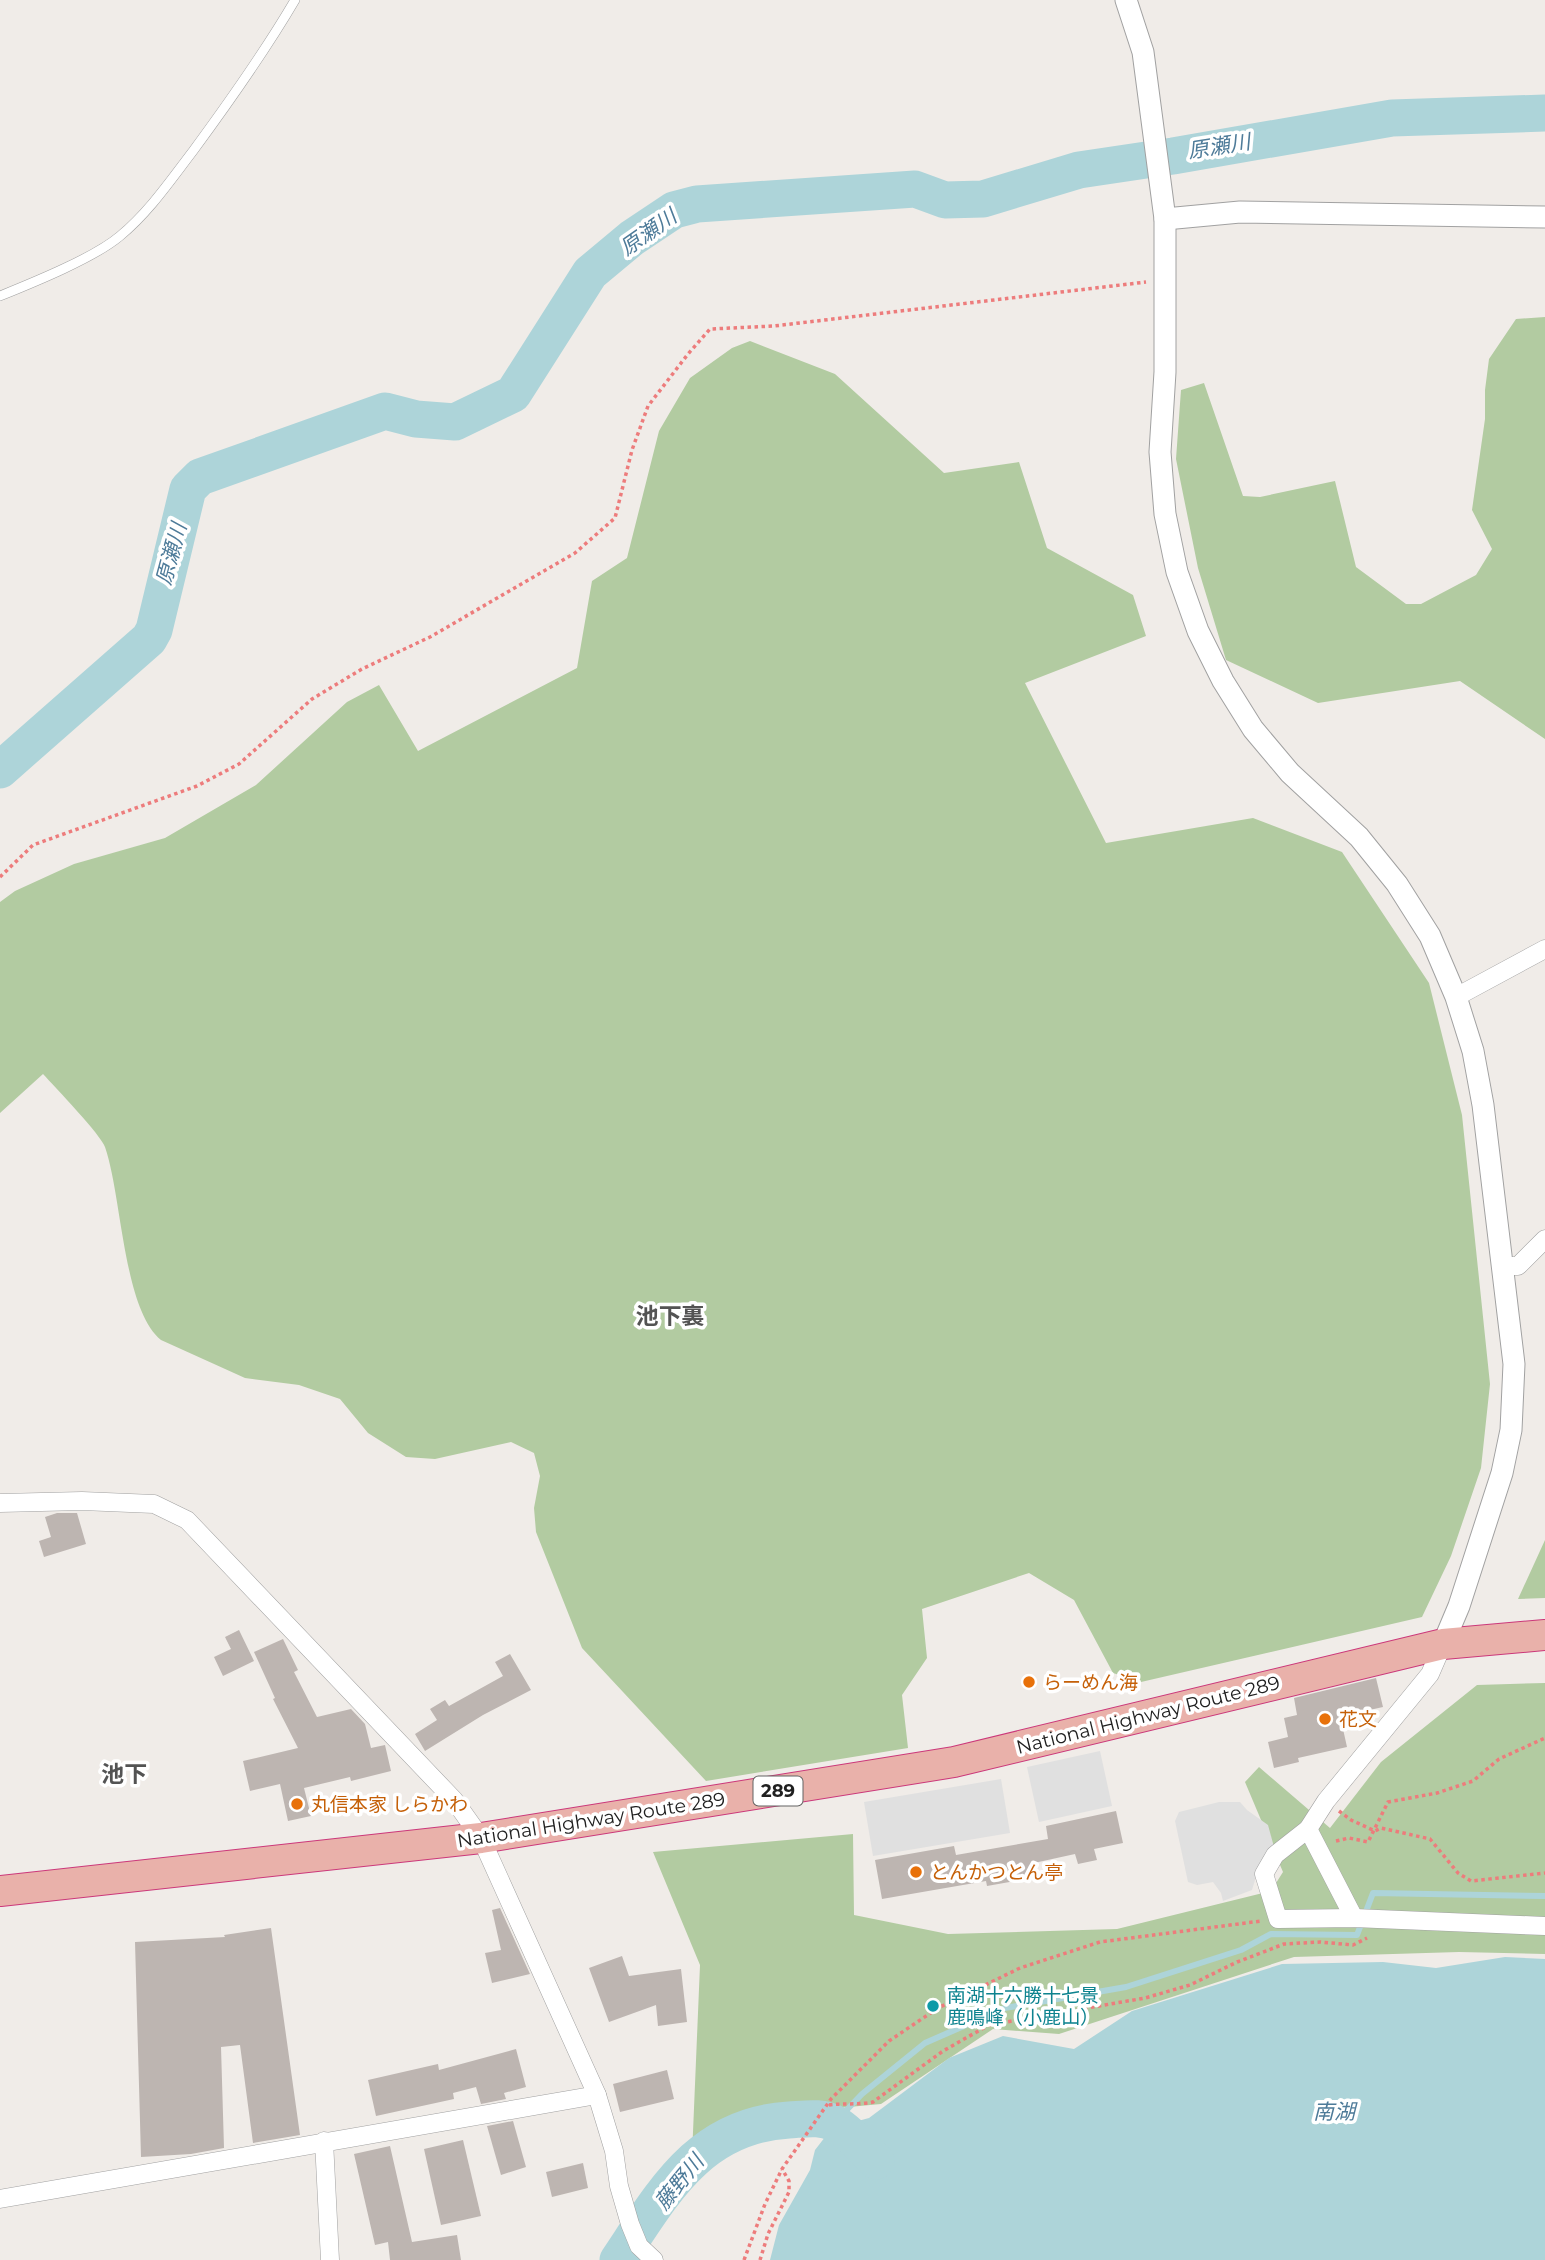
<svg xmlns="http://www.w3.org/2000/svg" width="1545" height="2260" viewBox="0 0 1545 2260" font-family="Montserrat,'Noto Sans JP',sans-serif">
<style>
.forest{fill:#b2cba1}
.parking{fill:#e0e0e0}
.water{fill:#add4d9}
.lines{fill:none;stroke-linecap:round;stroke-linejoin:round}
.stream{stroke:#add4d9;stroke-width:6}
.river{stroke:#add4d9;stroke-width:37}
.building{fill:#bdb5b1}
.service-casing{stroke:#a1a1a1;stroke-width:10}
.minor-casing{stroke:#a1a1a1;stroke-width:19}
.tertiary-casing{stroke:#a1a1a1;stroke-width:23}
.trunk-casing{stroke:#cb387a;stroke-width:32}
.path{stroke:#ed7c7c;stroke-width:3.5;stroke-dasharray:3.5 3.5;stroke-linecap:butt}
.service{stroke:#fff;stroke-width:9}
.minor{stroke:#fff;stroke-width:18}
.tertiary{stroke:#fff;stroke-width:21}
.trunk{stroke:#e9b1aa;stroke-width:30}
.food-dot{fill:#e8710a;stroke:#fff;stroke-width:2.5}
.culture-dot{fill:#0f9aa8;stroke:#fff;stroke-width:2.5}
.labels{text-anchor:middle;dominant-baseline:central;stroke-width:7;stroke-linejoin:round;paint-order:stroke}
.shield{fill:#fff;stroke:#636363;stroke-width:2}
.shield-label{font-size:18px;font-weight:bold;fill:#202020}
.food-label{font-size:19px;fill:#c56008;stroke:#fff;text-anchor:start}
.street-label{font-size:19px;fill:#202020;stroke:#fff}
.culture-label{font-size:19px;fill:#0d838f;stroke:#fff;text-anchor:start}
.water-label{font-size:21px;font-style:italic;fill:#4e7b99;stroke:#fff}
.quarter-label{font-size:23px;font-weight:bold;fill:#535353;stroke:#fff}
</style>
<rect width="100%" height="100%" fill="#f0ece8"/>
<g class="forest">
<path d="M1545,317V739L1460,681L1318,703L1226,660L1198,568L1176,459L1181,390L1204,383L1243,496L1260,497L1335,481L1356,567L1406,604H1421L1476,575L1492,549L1472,510L1485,419V390L1489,359L1516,319Z"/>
<path d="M750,341L835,374L944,473L1019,462L1047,548L1133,595L1146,636L1025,683L1106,843L1253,818L1342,852L1429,983L1462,1115L1490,1384L1481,1468L1451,1556L1422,1617L1141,1682L1113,1673L1074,1600L1029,1573L922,1609L927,1658L902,1695L908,1748L706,1781L582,1648L536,1532L534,1508L540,1476L534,1453L511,1442L435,1459L406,1457L368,1433L340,1399L299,1385L245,1378L161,1340C123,1309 122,1196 105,1147C101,1135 55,1087 43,1074L0,1113V902L15,891L74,864L165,838L256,785L347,702L379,685L418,751L577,668L592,581L627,558L659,431L690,378L732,348Z"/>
<path d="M1545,1540V1598L1517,1599H1518Z"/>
<path d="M1545,1683V1954L1459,1952L1294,1957L1059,2034L993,2029L881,2104L784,2113L692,2156L700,1965L653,1852L853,1834L854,1915L948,1934L1117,1929L1271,1891L1283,1872L1245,1782L1259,1767L1330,1828L1381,1762L1477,1685Z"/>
</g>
<g class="parking">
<path d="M1100,1751L1112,1806L1039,1822L1027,1767Z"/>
<path d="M1001,1779L1010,1833L873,1856L864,1802Z"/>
<path d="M1219,1802H1240L1247,1810L1268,1825L1274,1847L1259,1867L1252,1890L1223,1901L1221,1893L1213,1882L1197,1885L1188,1882L1175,1821L1179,1812Z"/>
</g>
<path class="water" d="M1505,1957L1545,1959V2260H770L779,2225L810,2170L815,2150L832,2128L869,2118L949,2058L1003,2036L1074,2049L1132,2011L1282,1964L1383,1962L1436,1968Z"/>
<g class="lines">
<path class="stream" d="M822,2118L838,2119L862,2094L925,2043L1005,2008L1126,1987L1241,1950L1271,1934L1357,1935L1373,1893L1545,1896"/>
<g class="river">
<path d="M0,770L149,639L154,630L188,489L200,477L385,411L416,419L455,422L513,394L590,273L632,238L674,210L697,204L915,189L945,200L983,199L1079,170L1173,156L1392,118L1545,113"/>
<path d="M618,2260C663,2193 699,2125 789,2120C806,2119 821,2116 836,2124C851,2133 863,2149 876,2161"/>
</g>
</g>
<g class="building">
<path d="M57,1513H77L86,1544L44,1557L39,1541L51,1537L45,1517Z"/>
<path d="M239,1630L254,1661L223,1676L214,1657L231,1649L225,1637Z"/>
<path d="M283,1639L298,1670L294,1672L317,1717L351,1709L365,1724L371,1748L385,1745L391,1771L351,1781L350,1777L304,1788L311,1816L288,1821L280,1784L250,1791L243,1761L298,1748L273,1699L275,1698L254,1652Z"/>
<path d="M510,1654L531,1690L483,1715L425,1751L415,1734L437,1720L430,1709L445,1700L449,1706L503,1676L495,1662Z"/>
<path d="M1376,1678L1383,1707L1356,1713L1359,1726L1343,1729L1347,1747L1298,1758L1299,1762L1274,1768L1268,1742L1288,1737L1284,1718L1297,1715L1294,1698Z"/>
<path d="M1116,1811L1123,1843L1094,1849L1097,1860L1078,1864L1075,1854L1034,1863L1037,1877L987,1886L986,1881L882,1899L875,1860L954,1846L956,1855L1048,1839L1046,1826Z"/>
<path d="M500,1908L530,1974L492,1983L485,1953L501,1950L492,1910Z"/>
<path d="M271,1928L300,2135L253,2143L240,2045L221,2047L224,2148L191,2154L141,2157L135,1942L225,1937L224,1935Z"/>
<path d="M622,1956L629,1976L681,1969L687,2022L658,2026L656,2005L609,2022L589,1968Z"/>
<path d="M516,2049L526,2087L504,2093L506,2099L481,2104L476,2087L453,2093L454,2099L376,2116L368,2080L438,2064L439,2070Z"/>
<path d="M667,2070L674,2099L620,2112L613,2084Z"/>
<path d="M513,2121L526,2167L501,2175L487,2126Z"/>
<path d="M463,2140L481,2216L441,2225L424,2149Z"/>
<path d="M390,2146L412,2242L457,2235L461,2260H390L388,2242L375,2245L354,2154Z"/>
<path d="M583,2163L588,2188L552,2197L546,2172Z"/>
</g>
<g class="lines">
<g class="service-casing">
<path id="service" d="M0,296C32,283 94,258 120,236C149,212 170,181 193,151C229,102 264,53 295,0"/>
</g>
<g class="minor-casing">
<g id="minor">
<path d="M1456,997L1545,949"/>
<path d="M1502,1266H1518L1545,1239"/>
<path d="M0,1503L82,1501L154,1504L187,1520L454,1800L481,1838L597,2095L614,2151L619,2186L630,2224L639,2246L654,2260"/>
<path d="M1443,1644L1430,1674L1326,1801L1308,1829L1275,1855L1264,1874L1278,1919L1354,1918L1545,1926"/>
<path d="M1308,1829L1354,1918"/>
<path d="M324,2141L330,2260"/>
<path d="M0,2199L597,2095"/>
</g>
</g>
<g class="tertiary-casing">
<g id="tertiary">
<path d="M1126,0L1143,52L1165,219V372L1160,452L1165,514L1177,572L1198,631L1223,681L1253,729L1290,773L1359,837L1397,884L1430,936L1456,997L1473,1051L1483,1105L1514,1364L1511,1430L1502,1473L1459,1606L1443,1644"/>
<path d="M1165,219L1240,212L1545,217"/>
</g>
</g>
<g class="trunk-casing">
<path id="trunk" d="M0,1891L481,1838L954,1762L1443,1644L1545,1635"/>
</g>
<g class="path">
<path d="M0,877L33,845L197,786L239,764L312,699L362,669L430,637L575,553L615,518L632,450L648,406L688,354L710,329L774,326L1146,282"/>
<path d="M1339,1811L1351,1820L1375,1831L1381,1828L1430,1839L1458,1873L1471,1881L1545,1873"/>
<path d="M1336,1841L1349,1838L1368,1842L1388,1802L1437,1793L1473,1781L1499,1759L1545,1738"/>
<path d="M829,2105C844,2103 859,2105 873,2102L943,2051L989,2025L1145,1998L1190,1985L1237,1962L1284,1944L1320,1942L1353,1945L1367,1938"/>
<path d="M744,2260L765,2204L782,2169L831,2099L889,2041L938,2008L1020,1968L1100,1942L1261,1921"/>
<path d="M760,2260L768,2234L789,2192V2181L782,2169"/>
</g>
<use href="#service" class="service"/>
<use href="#minor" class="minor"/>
<use href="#tertiary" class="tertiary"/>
<use href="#trunk" class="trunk"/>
</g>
<g class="food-dot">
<circle cx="1029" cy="1682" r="7"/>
<circle cx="1325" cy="1719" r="7"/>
<circle cx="297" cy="1804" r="7"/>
<circle cx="916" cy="1872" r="7"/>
</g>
<circle class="culture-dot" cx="933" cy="2006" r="7"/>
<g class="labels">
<rect class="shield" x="753.5" y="1776.5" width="49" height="29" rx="5"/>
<g class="shield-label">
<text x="778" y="1791">289</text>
</g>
<g class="food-label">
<text x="1043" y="1682">らーめん海</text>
<text x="1339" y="1719">花文</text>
<text x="311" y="1804">丸信本家 しらかわ</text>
<text x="930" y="1872">とんかつとん亭</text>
</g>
<g class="street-label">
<text transform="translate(1148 1715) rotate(-14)">National Highway Route 289</text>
<text transform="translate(591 1820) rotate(-9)">National Highway Route 289</text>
</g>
<g class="culture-label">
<text x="947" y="1995">南湖十六勝十七景<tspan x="947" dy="22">鹿鳴峰（小鹿山）</tspan></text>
</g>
<g class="water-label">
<text transform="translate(1219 146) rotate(-9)">原瀬川</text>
<text transform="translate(648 232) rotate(-35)">原瀬川</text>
<text transform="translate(171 554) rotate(-75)">原瀬川</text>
<text x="1334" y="2111">南湖</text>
<text transform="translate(679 2182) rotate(-51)">藤野川</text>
</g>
<g class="quarter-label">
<text x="670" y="1316">池下裏</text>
<text x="124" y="1774">池下</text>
</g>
</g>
</svg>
